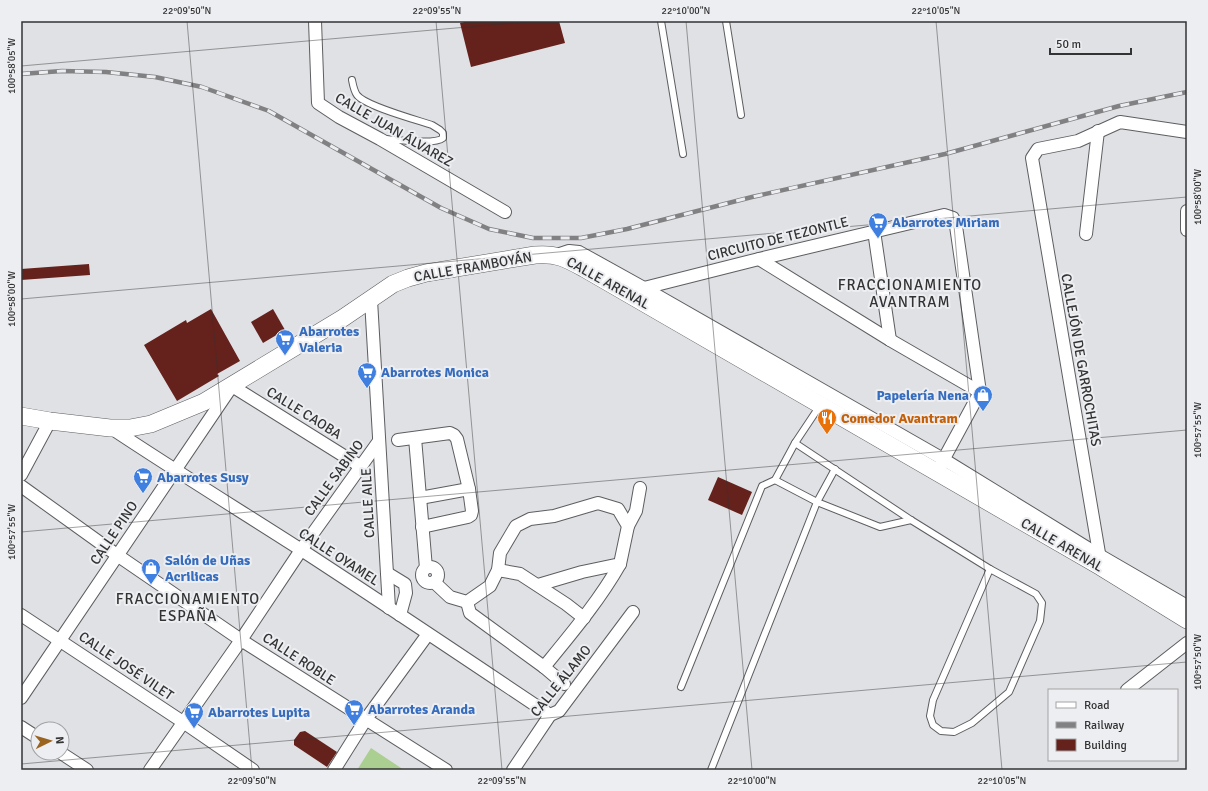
<svg xmlns="http://www.w3.org/2000/svg" width="1208" height="791" viewBox="0 0 1208 791" font-family="Signika,sans-serif">
<style>
.green{fill:#aacf90}
.building{fill:#65211c}
.lines{fill:none;stroke-linecap:round;stroke-linejoin:round}
.lane-casing{stroke:#5d5e61;stroke-width:8}
.street-casing{stroke:#5d5e61;stroke-width:14}
.secondary-casing{stroke:#5d5e61;stroke-width:18}
.lane{stroke:#fff;stroke-width:6}
.street{stroke:#fff;stroke-width:12}
.secondary{stroke:#fff;stroke-width:17}
.rail-casing{stroke:#818183;stroke-width:4.5}
.rail{stroke:#edeef1;stroke-width:3;stroke-dasharray:9;stroke-linecap:butt}
.ticks{fill:none;stroke:#333334;stroke-width:1;stroke-opacity:0.45}
.labels{text-anchor:middle;dominant-baseline:central;stroke-width:4;stroke-linejoin:round;paint-order:stroke}
.street-label{font-size:14px;fill:#333334;stroke:#edeef1}
.shop-label{font-size:14px;font-weight:bold;fill:#366cbe;stroke:#edeef1;text-anchor:start}
.food-label{font-size:14px;font-weight:bold;fill:#c56008;stroke:#edeef1;text-anchor:start}
.neighbourhood-label{font-size:15px;letter-spacing:1px;fill:#333334;stroke:#edeef1}
.neatline{fill:none;stroke:#333334;stroke-width:1.5}
.ticks-label{font-size:10px;text-anchor:middle;fill:#333334}
</style>
<rect width="100%" height="100%" fill="#e0e1e4"/>
<path class="green" d="M371,748L404,770H357Z"/>
<g class="building">
<path d="M469,21H559L565,43L471,67L460,23Z"/>
<path d="M89,264L90,275L21,280V269Z"/>
<path d="M211,309L240,361L217,374L219,376L177,401L144,345L186,320L187,323Z"/>
<path d="M273,309L285,330L263,343L251,322Z"/>
<path d="M718,477L752,492L742,515L708,500Z"/>
<path d="M305,731L337,752L327,767L294,745V740L300,732Z"/>
</g>
<g class="lines">
<g class="lane-casing">
<g id="lane">
<path d="M661,21L683,154"/>
<path d="M726,21L741,115"/>
<path d="M352,80C353,85 354,91 357,95C365,106 417,120 432,125L440,130L443,133V138C435,145 398,140 386,139"/>
<path d="M819,407L795,443L911,520L990,569"/>
<path d="M835,469L817,502L880,527L911,520"/>
<path d="M990,569L1036,594L1042,603L1040,621L1009,692L972,723L954,732L941,731L933,725L930,716L933,700Z"/>
<path d="M681,687L762,486L775,480L795,443"/>
<path d="M711,770L817,502L775,480"/>
</g>
</g>
<g class="street-casing">
<g id="street">
<path d="M315,21L318,103L339,117L380,139L505,212"/>
<path d="M1187,230V211"/>
<path d="M874,231L890,340"/>
<path d="M1086,234L1098,131"/>
<path d="M557,255L569,251L579,252L644,288L943,459L1099,555L1187,606"/>
<path d="M759,259L890,340L980,392"/>
<path d="M644,288L759,259L944,215L953,218L956,226L980,392L940,466"/>
<path d="M371,300L389,608"/>
<path d="M111,428C174,470 239,510 303,551C386,605 468,660 550,715"/>
<path d="M415,438L426,568"/>
<path d="M398,440L450,433L454,435L457,439L469,489L472,511L471,515L468,517L422,527"/>
<path d="M21,475L50,421"/>
<path d="M21,486L117,555L241,640L446,770"/>
<path d="M420,498L469,489"/>
<path d="M628,526L636,511L640,488"/>
<path d="M1100,559L1032,158L1038,149L1078,141L1120,122L1187,132"/>
<circle cx="430" cy="575" r="8"/>
<path d="M498,570L520,574L566,604L584,618"/>
<path d="M387,573L405,584L406,593L400,615"/>
<path d="M434,582L450,597L467,602L490,586L498,570L500,553L516,526L530,519L554,516L598,503L618,509L628,526L620,564L582,572L538,585"/>
<path d="M467,602L470,613L544,667L564,684"/>
<path d="M21,615L183,722L253,770"/>
<path d="M544,667C571,634 599,601 620,564"/>
<path d="M1127,690L1187,643"/>
<path d="M21,698L232,386L360,466"/>
<path d="M21,727L38,738"/>
<path d="M61,753L87,770"/>
<path d="M150,770L241,640L301,550L379,441"/>
<path d="M334,770L366,719L428,634"/>
<path d="M513,770L550,715L559,711L633,612"/>
</g>
</g>
<g class="secondary-casing">
<path id="secondary" d="M21,416L50,421L110,428H130L151,424L204,402L343,318L393,284L408,278L426,273L535,255C557,253 567,259 585,269L1101,567L1187,620"/>
</g>
<use href="#lane" class="lane"/>
<use href="#street" class="street"/>
<use href="#secondary" class="secondary"/>
<g class="rail-casing">
<path id="rail" d="M21,74L62,71L106,72L155,77L202,87L269,111L441,208L489,229L533,238H581L627,229L752,197L945,154L1119,106L1187,92"/>
</g>
<use href="#rail" class="rail"/>
</g>
<path class="ticks" d="M187,21L252,770M436,21L502,770M686,21L752,770M936,21L1002,770M1186,21L1187,30M21,66L536,21M21,299L1187,197M21,532L1187,430M21,764L1187,662"/>
<defs>
<g id="supermarket-pin" transform="scale(1)"><path d="M0 17L-7.5 6A9.5 9.5 0 1 1 7.5 6Z" fill="#3f7fe0" stroke="#edeef1"/><path d="M-6-5.5h2.5l.6 2H6L4.5 2H-2.5L-4.4-4H-6ZM-1.5 3.2a1.3 1.3 0 1 0 .1 0ZM3 3.2a1.3 1.3 0 1 0 .1 0Z" fill="#fff"/></g>
<g id="shop-pin" transform="scale(1)"><path d="M0 17L-7.5 6A9.5 9.5 0 1 1 7.5 6Z" fill="#3f7fe0" stroke="#edeef1"/><path d="M-5-2.5h2.3a2.7 3.5 0 0 1 5.4 0H5L5.5 6h-11ZM-1.5-2.5h3a1.5 2.3 0 0 0-3 0Z" fill="#fff"/></g>
<g id="restaurant-pin" transform="scale(1)"><path d="M0 17L-7.5 6A9.5 9.5 0 1 1 7.5 6Z" fill="#e8710a" stroke="#edeef1"/><path d="M-5-6h1v4h1v-4h1v4h1v-4h1v5L-1.5 .5V6h-2V.5L-5-1ZM5-6V6H3V1.5H1.5Q1.5-4 5-6Z" fill="#fff"/></g>
</defs>
<g fill-rule="evenodd">
<use href="#supermarket-pin" x="878" y="222"/>
<use href="#supermarket-pin" x="285" y="339"/>
<use href="#supermarket-pin" x="367" y="372"/>
<use href="#shop-pin" x="983" y="395"/>
<use href="#restaurant-pin" x="827" y="418"/>
<use href="#supermarket-pin" x="143" y="477"/>
<use href="#shop-pin" x="151" y="568"/>
<use href="#supermarket-pin" x="354" y="709"/>
<use href="#supermarket-pin" x="194" y="712"/>
</g>
<g class="labels">
<g class="street-label">
<text transform="translate(394 130) rotate(30)">CALLE JUAN ÁLVAREZ</text>
<text transform="translate(778 239) rotate(-14)">CIRCUITO DE TEZONTLE</text>
<text transform="translate(473 267) rotate(-10)">CALLE FRAMBOYÁN</text>
<text transform="translate(608 283) rotate(29)">CALLE ARENAL</text>
<text transform="translate(1081 360) rotate(80)">CALLEJÓN DE GARROCHITAS</text>
<text transform="translate(304 413) rotate(32)">CALLE CAOBA</text>
<text transform="translate(334 478) rotate(-54)">CALLE SABINO</text>
<text transform="translate(368 503) rotate(-93)">CALLE AILE</text>
<text transform="translate(114 533) rotate(-56)">CALLE PINO</text>
<text transform="translate(1062 545) rotate(30)">CALLE ARENAL</text>
<text transform="translate(339 557) rotate(33)">CALLE OYAMEL</text>
<text transform="translate(299 659) rotate(33)">CALLE ROBLE</text>
<text transform="translate(126 666) rotate(34)">CALLE JOSÉ VILET</text>
<text transform="translate(561 681) rotate(-51)">CALLE ÁLAMO</text>
</g>
<g class="shop-label">
<text x="892" y="222">Abarrotes Miriam</text>
<text x="299" y="331">Abarrotes<tspan x="299" dy="16">Valeria</tspan></text>
<text x="381" y="372">Abarrotes Monica</text>
<text x="969" y="395" text-anchor="end">Papelería Nena</text>
<text x="157" y="477">Abarrotes Susy</text>
<text x="165" y="560">Salón de Uñas<tspan x="165" dy="16">Acrilicas</tspan></text>
<text x="368" y="709">Abarrotes Aranda</text>
<text x="208" y="712">Abarrotes Lupita</text>
</g>
<g class="food-label">
<text x="841" y="418">Comedor Avantram</text>
</g>
<g class="neighbourhood-label">
<text x="910" y="285">FRACCIONAMIENTO<tspan x="910" dy="17">AVANTRAM</tspan></text>
<text x="188" y="599">FRACCIONAMIENTO<tspan x="188" dy="17">ESPAÑA</tspan></text>
</g>
</g>
<rect width="1208" height="791" fill="none" stroke="#edeef1" stroke-width="44"/>
<rect x="1048" y="689" width="130" height="72" fill="#edeef1" stroke="#a3a3a5"/>
<rect x="1056" y="702" width="20" height="6" fill="#ffffff" stroke="#a3a3a5"/>
<text x="1084" y="709" font-size="12" fill="#333334">Road</text>
<rect x="1056" y="722" width="20" height="6" fill="#818183" stroke="#a3a3a5"/>
<text x="1084" y="729" font-size="12" fill="#333334">Railway</text>
<rect x="1056" y="739" width="20" height="12" fill="#65211c" stroke="#a3a3a5"/>
<text x="1084" y="749" font-size="12" fill="#333334">Building</text>
<g transform="translate(50 741) rotate(85)"><circle r="19" fill="#edeef1" stroke="#a3a3a5"/>
<path d="M0-3L7 15L0 10L-7 15Z" fill="#9b6320"/>
<text y="-6" font-size="11" font-weight="bold" text-anchor="middle" fill="#333334">N</text>
</g>
<path d="M1050 48v6h81v-6" fill="none" stroke="#333334" stroke-width="2"/>
<text x="1056" y="48" font-size="12" fill="#333334" stroke="#edeef1" stroke-width="3" paint-order="stroke">50 m</text>
<rect x="22" y="22" width="1164" height="747" class="neatline"/>
<g class="ticks-label">
<text x="187" y="14">22°09'50"N</text>
<text x="437" y="14">22°09'55"N</text>
<text x="686" y="14">22°10'00"N</text>
<text x="936" y="14">22°10'05"N</text>
<text transform="translate(11 66) rotate(-90)" y="4">100°58'05"W</text>
<text transform="translate(1197 197) rotate(-90)" y="4">100°58'00"W</text>
<text transform="translate(11 299) rotate(-90)" y="4">100°58'00"W</text>
<text transform="translate(1197 430) rotate(-90)" y="4">100°57'55"W</text>
<text transform="translate(11 532) rotate(-90)" y="4">100°57'55"W</text>
<text transform="translate(1197 662) rotate(-90)" y="4">100°57'50"W</text>
<text x="252" y="784">22°09'50"N</text>
<text x="502" y="784">22°09'55"N</text>
<text x="752" y="784">22°10'00"N</text>
<text x="1002" y="784">22°10'05"N</text>
</g>
</svg>
